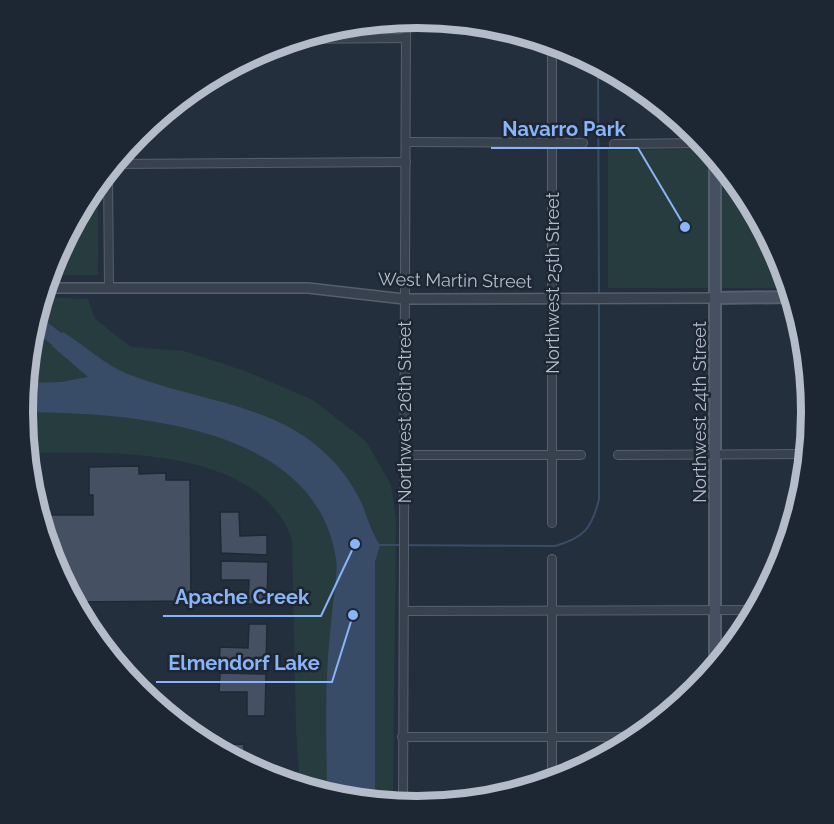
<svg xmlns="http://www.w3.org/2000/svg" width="834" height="824" viewBox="0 0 834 824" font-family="Raleway,sans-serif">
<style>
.green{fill:#263c3f}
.water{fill:#394c67}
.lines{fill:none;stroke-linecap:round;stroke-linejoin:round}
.stream{stroke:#394c67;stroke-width:2}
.river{stroke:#394c67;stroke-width:15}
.building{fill:#455162;stroke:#1f2835;stroke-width:1.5}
.minor-casing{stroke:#565f6c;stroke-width:10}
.tertiary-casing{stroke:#565f6c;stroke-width:12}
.secondary-casing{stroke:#565f6c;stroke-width:14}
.minor{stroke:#38414e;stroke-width:8}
.tertiary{stroke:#38414e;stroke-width:9}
.secondary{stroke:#465061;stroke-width:10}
.labels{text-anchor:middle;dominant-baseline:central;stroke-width:5;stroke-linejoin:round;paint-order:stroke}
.street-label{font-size:18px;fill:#b4bcc9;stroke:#1d2633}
.rim{fill:none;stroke:#b4bcc9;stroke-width:8}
.leader{fill:none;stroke:#8ab4f8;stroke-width:2}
.callout-dot{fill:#8ab4f8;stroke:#1d2633;stroke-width:2}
.callout-label{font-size:20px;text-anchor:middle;font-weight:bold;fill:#8ab4f8;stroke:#1d2633;stroke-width:5;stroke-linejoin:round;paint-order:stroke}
</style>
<rect width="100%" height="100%" fill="#242f3e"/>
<g class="green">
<path d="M709,149C744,192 773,234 789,288H608V150Z"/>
<path d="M98,183V275H49L53,261L90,193Z"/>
<path d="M42,297L88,299L95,319L131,347L184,351L245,371L313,400L366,441L391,485L396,519L393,804L340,798L300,786L296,731L292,540C260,445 106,452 27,453C22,400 26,349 42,297Z"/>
</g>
<path class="water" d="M63,332C84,345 105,365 128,374C194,401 276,403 328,456C342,469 354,487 362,504C368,519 371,532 380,545L375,562V802L327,795C327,755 325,716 327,676C328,649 331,622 334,595C335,583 338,570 336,559C316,424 130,413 23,412L26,383L61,382L88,377L52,346Z"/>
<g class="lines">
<g class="stream">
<path d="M598,64L599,296"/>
<path d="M379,545L555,546C584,538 592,528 599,499V301"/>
</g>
<path class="river" d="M34,322L73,351"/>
</g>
<g class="building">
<path d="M139,466V474L166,473V480H190L191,601L74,602L49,550V515H93V495H89V467Z"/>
<path d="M220,512H239L240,536L267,535V555L221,553Z"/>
<path d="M221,561L268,562L267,604H248L249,580H221Z"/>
<path d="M249,624H267L266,667L219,666L220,647L248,648Z"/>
<path d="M220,673L266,674L265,716H247V692H219Z"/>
<path d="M214,736V745L244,744V764L194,737Z"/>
<path d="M251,762H269V777L251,768Z"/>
</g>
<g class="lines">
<g class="minor-casing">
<g id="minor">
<path d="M296,39L406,38"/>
<path d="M552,43V523"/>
<path d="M407,142L583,143"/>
<path d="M614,144L703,143"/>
<path d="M114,164L406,162"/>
<path d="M108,170L109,288"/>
<path d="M404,455H581"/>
<path d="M618,455L807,454"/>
<path d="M37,509V474"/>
<path d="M404,611L756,610"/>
<path d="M402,737H639"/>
<path d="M552,781V559"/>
<path d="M403,805L406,19"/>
</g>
</g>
<g class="tertiary-casing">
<path id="tertiary" d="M45,288H308L404,299L716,298"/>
</g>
<g class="secondary-casing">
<g id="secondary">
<path d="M715,157V667"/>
<path d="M716,298L792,297"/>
</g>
</g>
<use href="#minor" class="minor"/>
<use href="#tertiary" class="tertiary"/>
<use href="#secondary" class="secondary"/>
</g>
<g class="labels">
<g class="street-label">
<text transform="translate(455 280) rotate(1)">West Martin Street</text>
<text transform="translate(552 283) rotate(-90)">Northwest 25th Street</text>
<text transform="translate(404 412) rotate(-90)">Northwest 26th Street</text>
<text transform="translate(699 412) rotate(-90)">Northwest 24th Street</text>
</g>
</g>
<path d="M0 0H834V824H0ZM33 412a384 384 0 1 1 768 0a384 384 0 1 1-768 0Z" fill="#1d2633" fill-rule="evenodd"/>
<path class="rim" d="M33 412a384 384 0 1 1 768 0a384 384 0 1 1-768 0Z"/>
<path class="leader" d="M685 227L638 148H491M355 544L321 616H163M353 615L332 682H156"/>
<g class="callout-dot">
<circle cx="685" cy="227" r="6"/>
<circle cx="355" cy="544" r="6"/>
<circle cx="353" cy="615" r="6"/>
</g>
<g class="callout-label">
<text x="564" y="136">Navarro Park</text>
<text x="242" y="604">Apache Creek</text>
<text x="244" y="670">Elmendorf Lake</text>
</g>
</svg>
